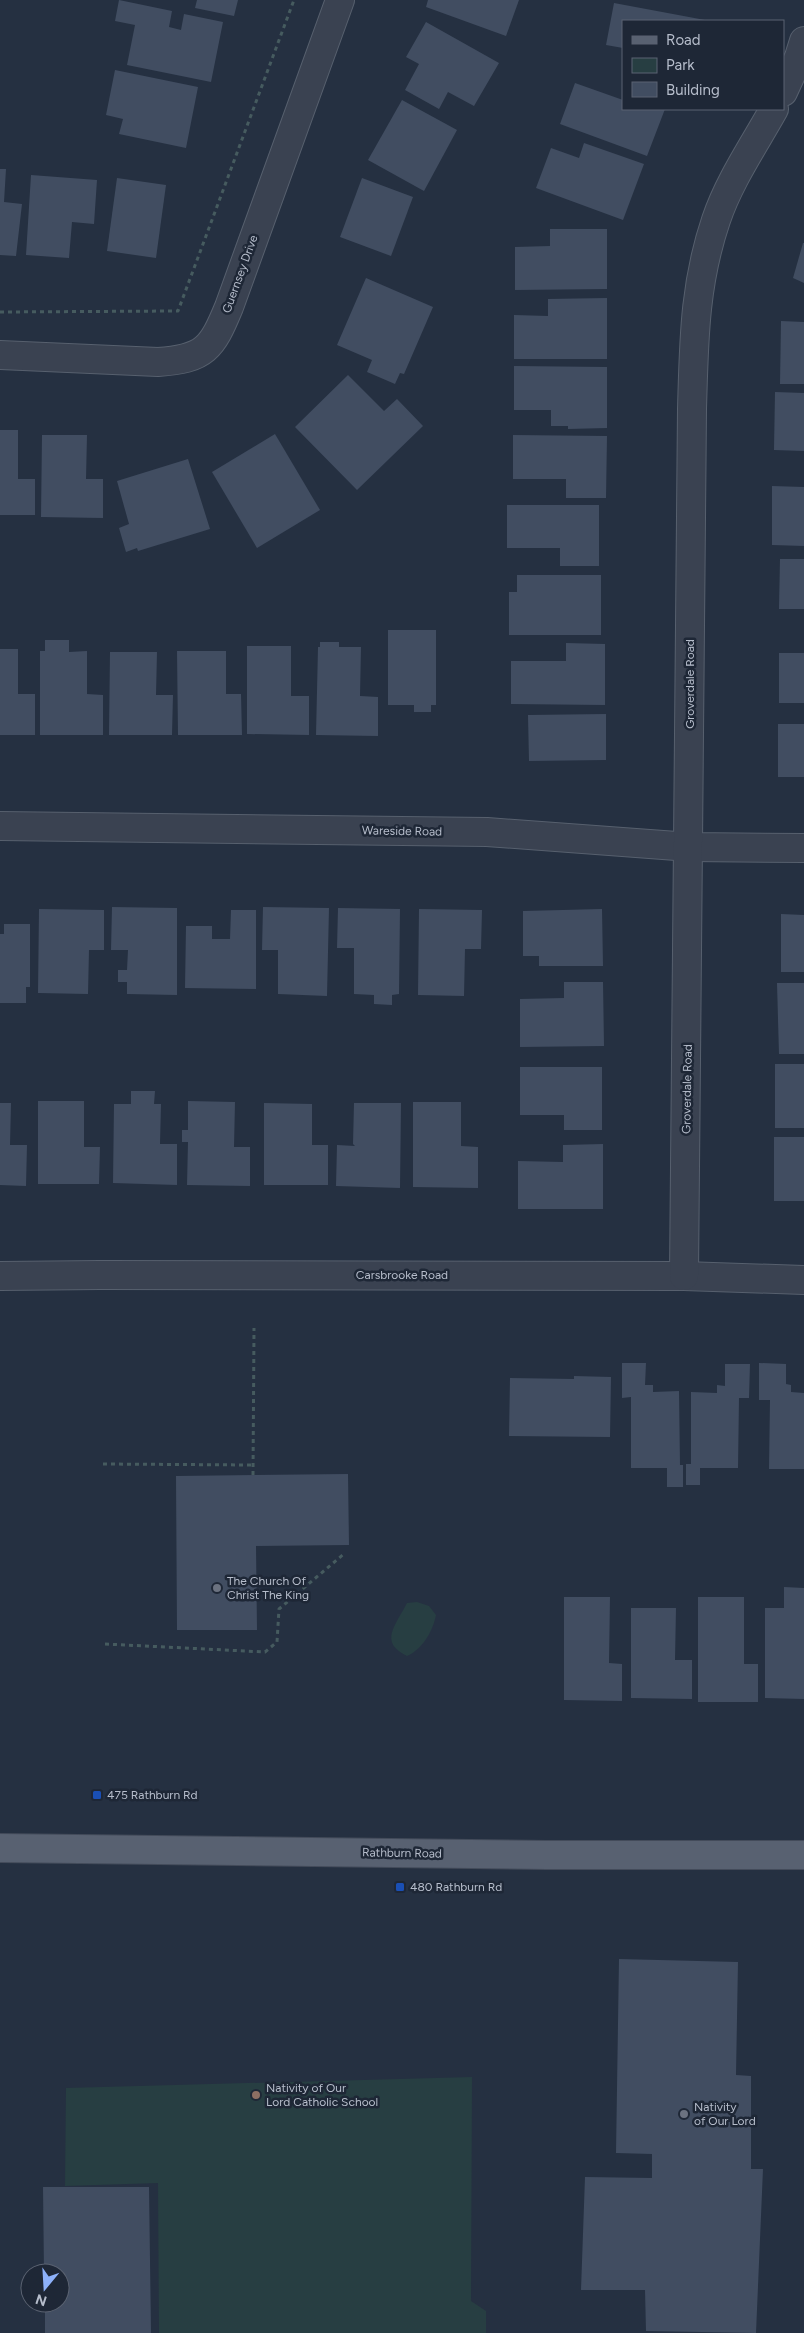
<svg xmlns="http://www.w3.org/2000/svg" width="804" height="2333" viewBox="0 0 804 2333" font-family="Figtree,sans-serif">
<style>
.green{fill:#273e42}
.building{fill:#414d61}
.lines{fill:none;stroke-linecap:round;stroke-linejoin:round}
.minor-casing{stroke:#57606e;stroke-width:30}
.major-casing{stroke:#434b5a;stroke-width:30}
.path{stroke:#465b5f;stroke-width:3;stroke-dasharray:4 4;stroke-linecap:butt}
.minor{stroke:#3a4251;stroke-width:28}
.major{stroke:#586171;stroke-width:28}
.worship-dot{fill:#6b7280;stroke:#1e2736;stroke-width:2}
.transit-dot{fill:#1a4fb4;stroke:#1e2736;stroke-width:2}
.education-dot{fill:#8d6e63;stroke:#1e2736;stroke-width:2}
.labels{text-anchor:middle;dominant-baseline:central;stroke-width:5;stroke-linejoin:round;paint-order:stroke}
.street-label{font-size:12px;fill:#b6bdcb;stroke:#1e2736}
.poi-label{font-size:12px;fill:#b6bdcb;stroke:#1e2736;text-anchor:start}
</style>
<rect width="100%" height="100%" fill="#253041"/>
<g class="green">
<path d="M417,1602L429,1606L436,1615C433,1631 422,1650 407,1656C378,1642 396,1625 407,1603Z"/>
<path d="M472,2077L471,2301L486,2311V2333H159L158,2183L65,2186L66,2088Z"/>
</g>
<g class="building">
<path d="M119,0L172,11L169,27L181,30L184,14L223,22L211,82L127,65L135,25L115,21Z"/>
<path d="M197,0H238L234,16L195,8Z"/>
<path d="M428,0H519L506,36L426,7Z"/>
<path d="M614,3L705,20V21H623V48L606,45Z"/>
<path d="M426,22L499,63L474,106L448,92L439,109L405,90L419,64L406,57Z"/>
<path d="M115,70L198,87L186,148L119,134L123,119L106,115Z"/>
<path d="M575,83L623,100V109H665L647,156L560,124Z"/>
<path d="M402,100L457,130L424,191L368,160Z"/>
<path d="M584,143L644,164L623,220L536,188L551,148L579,158Z"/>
<path d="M0,169H6L4,202L22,204L16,256L0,255Z"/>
<path d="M31,175L97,180L94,224L72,222L69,258L26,255Z"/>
<path d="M117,178L166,185L156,258L107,251Z"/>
<path d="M362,178L413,197L391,256L340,237Z"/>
<path d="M550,229H607V289L515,290V247L550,246Z"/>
<path d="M803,243H804V283L793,278Z"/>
<path d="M366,278L433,307L404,374L400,373L395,384L367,372L372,360L337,345Z"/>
<path d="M607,298V359H514V315L548,316V299Z"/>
<path d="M781,321L804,322V384H780Z"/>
<path d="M514,366L607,367V428L568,429V426H551V410H514Z"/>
<path d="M348,375L384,411L397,399L423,426L357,490L295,427Z"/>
<path d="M775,392L804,393V451L774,450Z"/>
<path d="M0,430H18V479H35V515H0Z"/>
<path d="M275,434L320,510L257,548L212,472Z"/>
<path d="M42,435H87L86,479H103V518L41,517Z"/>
<path d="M513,435L607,436L606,498H566V479H513Z"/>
<path d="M188,459L210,529L138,551L137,548L126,552L119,528L129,524L117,481Z"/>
<path d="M772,486L804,487V546L772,545Z"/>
<path d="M507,505H599V566H560V548H507Z"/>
<path d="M780,559H804V609H779Z"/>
<path d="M517,575H601V635H509V592H517Z"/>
<path d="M388,630H436V705H431V712H414V705H388Z"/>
<path d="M45,640H69V652L87,651V694L103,695V735H40V651H45Z"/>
<path d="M320,642H339V647H361L360,696L378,697V736L316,735L318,647H320Z"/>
<path d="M566,643L605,644V705L511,704V661H566Z"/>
<path d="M247,646H291V696H309V735L247,734Z"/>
<path d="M0,649H18V694H35V735H0Z"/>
<path d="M177,651H226V694H241L242,735H178Z"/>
<path d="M110,652H157L156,695H173L172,735H109Z"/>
<rect x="779" y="653" width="25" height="50"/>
<path d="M606,714V760L529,761L528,715Z"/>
<rect x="778" y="724" width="26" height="53"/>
<path d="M112,907L177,908V995L127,994V982H118V970H127L128,950H111Z"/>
<path d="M263,907L329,908L327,996L278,994V950H262Z"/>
<path d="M338,908L400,909L399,994L392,995V1005L374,1004V995L354,994V948H337Z"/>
<path d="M39,909L104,910V950H89L88,994L38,993Z"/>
<path d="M419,909L482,910L481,949H465L464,996L418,995Z"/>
<path d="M602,909L603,966H539V956H523V911Z"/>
<path d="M231,910H256V989L185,988L186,926H212V939H230Z"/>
<path d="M781,914L804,915V972H781Z"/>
<path d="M4,924H30V987H26V1003H0V934H4Z"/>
<path d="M564,982H603L604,1046L520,1047V999L564,998Z"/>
<path d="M777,983H804V1054H779Z"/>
<rect x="775" y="1064" width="29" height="64"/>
<path d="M520,1067H602V1130H564V1115H520Z"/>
<path d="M131,1091H155L154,1104H161L160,1144H177V1185L113,1183L114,1104H131Z"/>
<path d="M38,1101H84V1147H100L99,1184H38Z"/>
<path d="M188,1101L235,1102L234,1147H250V1186L187,1185L188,1142H182V1130H188Z"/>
<path d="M413,1102H461V1146L478,1147V1188L413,1187Z"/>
<path d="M0,1103H11L10,1145H27L26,1186L0,1185Z"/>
<path d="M264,1103L312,1104V1145H328V1185H264Z"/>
<path d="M354,1103H401L400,1188L336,1186L337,1145L355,1146L353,1144Z"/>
<rect x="774" y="1137" width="30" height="64"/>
<path d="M603,1144V1209H518V1161L563,1162V1145Z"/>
<path d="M622,1363H646L645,1385H653V1392L679,1391L680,1465H683V1487H667V1468H631V1397L622,1398Z"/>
<path d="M759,1363L786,1364V1384L791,1385V1392L804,1393V1469H769L770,1400H759Z"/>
<path d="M725,1364H750L749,1398H739L738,1468H700V1485H686V1464H691V1392L717,1393V1385L725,1386Z"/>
<path d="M574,1376L611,1377L610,1437L509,1436L510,1378L574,1379Z"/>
<path d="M348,1474L349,1545L256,1546L257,1630H177L176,1476Z"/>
<path d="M784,1587L804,1588V1699L765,1698V1608H784Z"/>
<path d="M564,1597H610L609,1663L622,1664V1701L564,1700Z"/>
<path d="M698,1597H744V1664H758V1702H698Z"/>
<path d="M631,1608H676L675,1660H692V1699L631,1698Z"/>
<path d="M619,1959L738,1962L736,2075L751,2076V2169H763L756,2333L646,2331L645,2290H581L585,2177L652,2178V2154L616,2153Z"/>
<path d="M43,2187H149L151,2333H45V2303H60V2273H44Z"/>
</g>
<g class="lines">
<g class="minor-casing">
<g id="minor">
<path d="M783,92L799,57L804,41"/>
<path d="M0,355L158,362C205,359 212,348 229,307L340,0"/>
<path d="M0,826L487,832L690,847L804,848"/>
<path d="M0,1276L100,1275L684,1276L804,1280"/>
<path d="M684,1276L692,409C694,342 694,285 716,220C729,181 754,145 774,109"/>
</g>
</g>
<g class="major-casing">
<path id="major" d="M0,1848L547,1855H804"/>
</g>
<g class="path">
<path d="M0,312L178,311L294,0"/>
<path d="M103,1464L253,1465"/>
<path d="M253,1475L254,1328"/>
<path d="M105,1644L265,1652L277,1642L279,1609L345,1553"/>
</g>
<use href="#minor" class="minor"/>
<use href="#major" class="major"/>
</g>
<g class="worship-dot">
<circle cx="217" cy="1588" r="5"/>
<circle cx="684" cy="2114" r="5"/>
</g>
<g class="transit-dot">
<rect x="92" y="1790" width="10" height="10" rx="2.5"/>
<rect x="395" y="1882" width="10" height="10" rx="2.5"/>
</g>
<circle class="education-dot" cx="256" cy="2095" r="5"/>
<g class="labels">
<g class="street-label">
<text transform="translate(240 274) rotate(-70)">Guernsey Drive</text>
<text transform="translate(690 684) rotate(-90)">Groverdale Road</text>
<text transform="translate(402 831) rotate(1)">Wareside Road</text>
<text transform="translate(687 1089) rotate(-89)">Groverdale Road</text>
<text x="402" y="1275">Carsbrooke Road</text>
<text transform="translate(402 1853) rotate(1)">Rathburn Road</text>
</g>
<g class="poi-label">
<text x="227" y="1581">The Church Of<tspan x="227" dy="14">Christ The King</tspan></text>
<text x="107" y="1795">475 Rathburn Rd</text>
<text x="410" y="1887">480 Rathburn Rd</text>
<text x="266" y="2088">Nativity of Our<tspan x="266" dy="14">Lord Catholic School</tspan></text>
<text x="694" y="2107">Nativity<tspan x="694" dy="14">of Our Lord</tspan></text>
</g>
</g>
<rect x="622" y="20" width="162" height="90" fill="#1e2736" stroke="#5b6372"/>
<rect x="632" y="36" width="25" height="8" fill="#586171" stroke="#5b6372"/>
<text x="666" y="45" font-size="15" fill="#b6bdcb">Road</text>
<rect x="632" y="58" width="25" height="15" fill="#273e42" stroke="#5b6372"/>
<text x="666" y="70" font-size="15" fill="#b6bdcb">Park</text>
<rect x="632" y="82" width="25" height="15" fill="#414d61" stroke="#5b6372"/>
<text x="666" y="95" font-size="15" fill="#b6bdcb">Building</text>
<g transform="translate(45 2288) rotate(198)"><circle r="24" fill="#1e2736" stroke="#5b6372"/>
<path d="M0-4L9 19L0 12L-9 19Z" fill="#8db1fa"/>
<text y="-8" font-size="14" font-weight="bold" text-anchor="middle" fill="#b6bdcb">N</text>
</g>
</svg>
